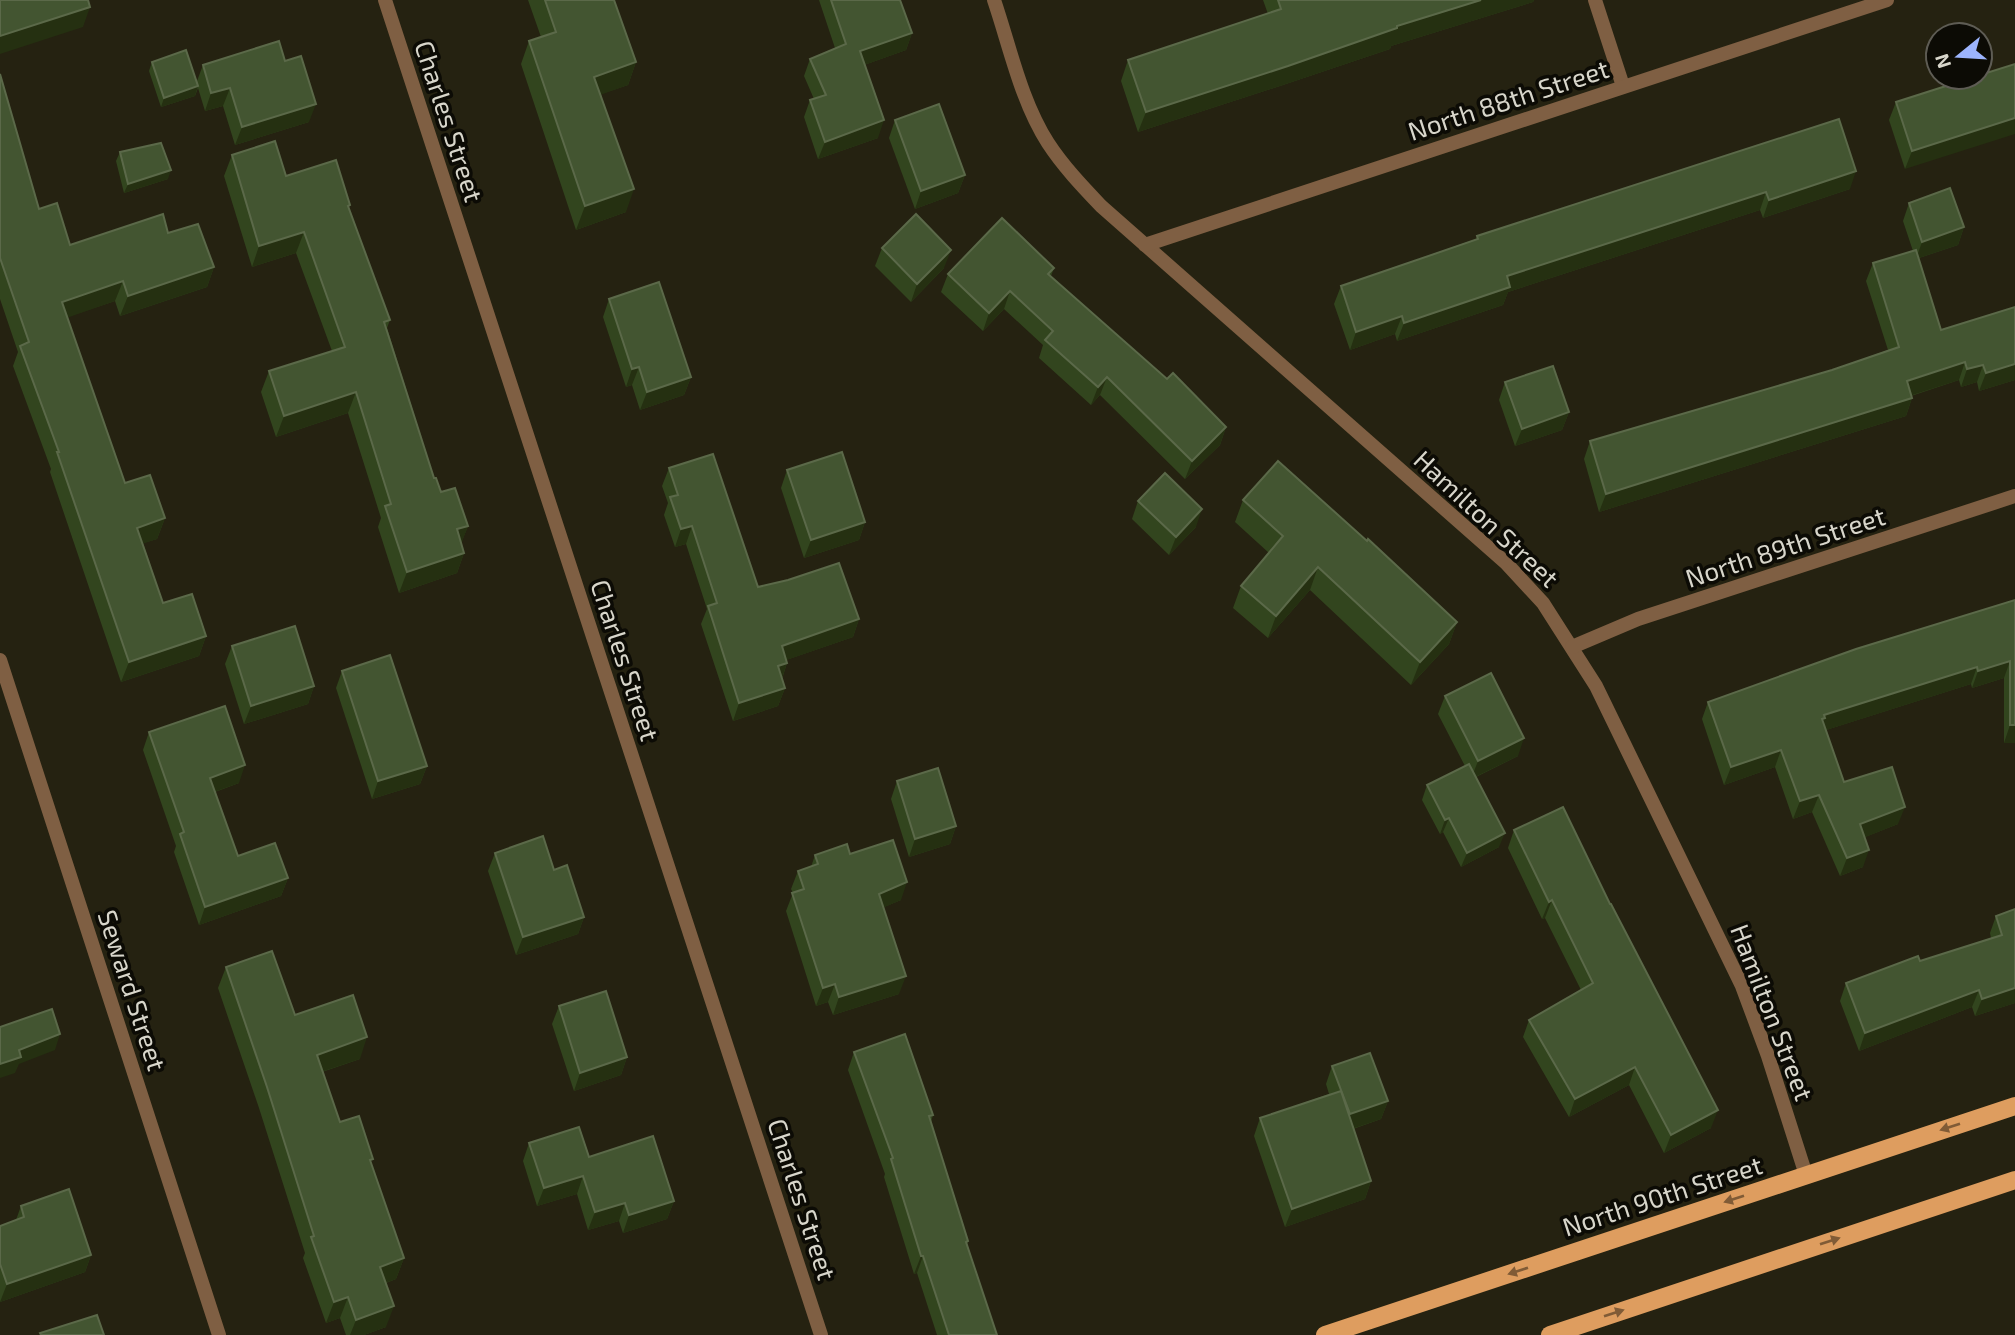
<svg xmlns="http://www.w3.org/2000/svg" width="2015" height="1335" viewBox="0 0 2015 1335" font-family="'Exo 2',sans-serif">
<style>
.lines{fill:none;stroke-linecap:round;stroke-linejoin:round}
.street{stroke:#7f5f43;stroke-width:14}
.primary{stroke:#de9d5f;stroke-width:18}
.wall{fill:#32451e}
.shaded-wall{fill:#253011}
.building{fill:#435531;stroke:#5b6949;stroke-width:2}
.oneway{fill:#805b36}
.labels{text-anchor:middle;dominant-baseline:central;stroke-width:7;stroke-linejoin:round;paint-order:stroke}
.street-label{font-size:26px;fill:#d8d6cb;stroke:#0c0b05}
</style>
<rect width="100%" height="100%" fill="#252211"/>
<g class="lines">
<g class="street">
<path d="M385,0L821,1335"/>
<path d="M994,0C1010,47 1021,101 1048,143C1063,166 1082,186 1101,206L1506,563L1543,603L1596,686L1742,986L1768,1056L1806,1175"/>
<path d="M1595,0L1623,86"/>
<path d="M1145,245L1887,0"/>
<path d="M1572,647L1638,619L2015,496"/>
<path d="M0,660L219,1335"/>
</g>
<g class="primary">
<path d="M1325,1335L2015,1106"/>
<path d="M1550,1335L2015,1180"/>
</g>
</g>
<g class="wall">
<path d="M528,0H614L636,62L628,85L601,94L626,212L576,230L521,64L529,41L541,37Z"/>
<path d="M819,0H900L912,33L906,50L864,65L878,138L818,159L804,117L810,100L814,99L804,76L810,59L835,48Z"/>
<path d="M1263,0H1534L1533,2L1391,46L1390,49L1280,86L1138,132L1121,81L1128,60L1268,14Z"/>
<path d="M285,61L309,122L235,145L223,106L205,111L198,88L195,96L161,107L149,71L152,62L197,81L203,65Z"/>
<path d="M0,74L39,209L70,245L168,233L214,267L207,287L120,316L115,301L67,317L125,483L165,518L157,539L143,543L163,603L206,636L199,656L121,682L50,472L51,469L13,366L18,352L0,299Z"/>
<path d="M1974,77L1905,169L1889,120L1896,102Z"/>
<path d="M1839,119L1850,189L1763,218L1760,210L1508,292L1503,305L1397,341L1395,334L1350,350L1334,304L1341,286L1476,239L1477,236Z"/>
<path d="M895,120L965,175L958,193L915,209L889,138Z"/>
<path d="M120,152L168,179L124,193L116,161Z"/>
<path d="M232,155L286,176L349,209L390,320L387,328L434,478L441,492L468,526L461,543L464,553L457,573L399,593L378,527L381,518L348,413L276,437L261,392L269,371L332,351L296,253L252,267L224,176Z"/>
<path d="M1909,203L1964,227L1958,245L1919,258L1941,330L2015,307V380L1979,391L1977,382L1961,387L1959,380L1911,396L1912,398L1906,416L1599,512L1584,459L1590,441L1832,370L1888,350L1866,281L1873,263L1913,251L1903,221Z"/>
<path d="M882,248L944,268L911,302L875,266Z"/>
<path d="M1054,268L1051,276L1167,379L1226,427L1220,445L1185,479L1100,395L1091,405L1039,358L1043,345L1004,309L983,331L941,292L948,274Z"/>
<path d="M609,299L691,377L684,395L640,410L632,385L626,387L603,317Z"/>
<path d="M1505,382L1569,412L1562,430L1515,446L1499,400Z"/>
<path d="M669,468L758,587L859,619L853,637L786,660L787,663L782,679L785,688L778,706L733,721L701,624L707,609L686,544L675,547L664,515L668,503L662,486Z"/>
<path d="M787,470L865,522L859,540L804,558L781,488Z"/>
<path d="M1243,500L1457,622L1449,644L1411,685L1310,590L1268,638L1233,608L1241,586L1269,553L1235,522Z"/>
<path d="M1138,501L1196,527L1169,555L1132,519Z"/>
<path d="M2015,600V743H2004V678L1972,688L1971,684L1826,730L1844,782L1898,824L1865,837L1863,867L1840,876L1812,812L1793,819L1775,767L1724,785L1702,719L1708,702Z"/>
<path d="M232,646L314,686L308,704L244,724L225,664Z"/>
<path d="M342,671L427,766L420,784L372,799L336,688Z"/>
<path d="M1445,696L1518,756L1476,777L1499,847L1461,867L1443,832L1440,834L1422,800L1427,785L1465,766L1438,714Z"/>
<path d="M149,732L239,783L215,792L238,856L288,878L281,896L199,925L174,852L176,846L143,750Z"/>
<path d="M897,781L956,826L950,844L909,857L891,799Z"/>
<path d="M1514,830L1711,1128L1664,1153L1629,1085L1569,1117L1523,1037L1529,1020L1581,990L1545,918L1542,919L1508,848Z"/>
<path d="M495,853L554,870L584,917L578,934L516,955L488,871Z"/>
<path d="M850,854L901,900L884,907L899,994L833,1015L828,1002L816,1006L786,911L793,893L791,889L798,871L811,867L815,855Z"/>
<path d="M2015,909V1003L1975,1016L1972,1007L1859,1051L1840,1001L1846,983L1920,961L1991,938L1990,933L1996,916Z"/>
<path d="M226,967L360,1059L322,1072L340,1122L404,1258L396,1279L386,1283V1327L364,1335H346L340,1318L326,1323L303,1258L305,1253L259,1108L218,988Z"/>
<path d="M559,1006L627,1057L621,1075L574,1091L552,1024Z"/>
<path d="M854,1052L933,1115L931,1122L968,1241L967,1245L997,1335H937L917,1273L914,1274L884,1177L885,1174L848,1070Z"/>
<path d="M1332,1066L1388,1101L1381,1119L1353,1129L1371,1181L1365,1199L1285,1227L1254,1136L1260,1118L1329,1094L1326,1084Z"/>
<path d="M529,1143L589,1157L674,1201L667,1219L623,1233L619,1221L588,1230L577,1194L537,1206L523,1161Z"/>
<path d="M21,1206L91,1255L85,1272L0,1302V1226L16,1220Z"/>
</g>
<g class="shaded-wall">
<path d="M1481,0H1534L1533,2L1391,46L1390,49L1280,86L1138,132L1146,112L1397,26Z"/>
<path d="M90,7L83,27L0,54V36Z"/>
<path d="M912,33L906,50L853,69L860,51Z"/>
<path d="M636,62L628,85L586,100L594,77Z"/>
<path d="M198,86L195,96L161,107L164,98Z"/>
<path d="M230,88L223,106L205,111L211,93Z"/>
<path d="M316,104L309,122L235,145L242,127Z"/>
<path d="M2015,118V134L1905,169L1912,151Z"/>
<path d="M884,120L878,138L818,159L825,142Z"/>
<path d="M171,170L168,179L124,193L128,184Z"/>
<path d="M1856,171L1850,189L1763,218L1769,200Z"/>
<path d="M965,175L958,193L915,209L921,191Z"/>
<path d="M634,189L626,212L576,230L585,206Z"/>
<path d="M1766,192L1760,210L1508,292L1503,305L1397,341L1404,323L1507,276Z"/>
<path d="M1964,227L1958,245L1916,259L1922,242Z"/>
<path d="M304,232L296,253L252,267L259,246Z"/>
<path d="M951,250L944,268L911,302L917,284Z"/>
<path d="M214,267L207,287L120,316L128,296Z"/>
<path d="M123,281L115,301L55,322L62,302Z"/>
<path d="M1010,291L1004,309L983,331L989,313Z"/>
<path d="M1402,316L1395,334L1350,350L1356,332Z"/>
<path d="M1965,362L1959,380L1900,399L1907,381Z"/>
<path d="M2015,364V380L1979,391L1986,373Z"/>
<path d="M1983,365L1977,382L1961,387L1967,369Z"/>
<path d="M639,367L632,385L626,387L632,369Z"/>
<path d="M691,377L684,395L640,410L647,392Z"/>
<path d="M1107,377L1100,395L1091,405L1098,387Z"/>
<path d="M356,392L348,413L276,437L284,416Z"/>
<path d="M1912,398L1906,416L1599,512L1606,494Z"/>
<path d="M1569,412L1562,430L1515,446L1522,429Z"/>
<path d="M1226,427L1220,445L1185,479L1192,461Z"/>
<path d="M1202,509L1196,527L1169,555L1176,537Z"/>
<path d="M165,518L157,539L130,548L137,528Z"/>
<path d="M865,522L859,540L804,558L811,540Z"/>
<path d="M468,526L460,547L457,529Z"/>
<path d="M692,526L686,544L675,547L681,529Z"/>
<path d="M464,553L457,573L399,593L407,572Z"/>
<path d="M1318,567L1310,590L1268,638L1276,616Z"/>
<path d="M859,619L853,637L775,664L782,646Z"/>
<path d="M1457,622L1449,644L1411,685L1420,662Z"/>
<path d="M206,636L199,656L121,682L129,662Z"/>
<path d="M2010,661L2004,678L1972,688L1978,671Z"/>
<path d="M787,663L781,681L778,666Z"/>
<path d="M1977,667L1971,684L1820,732L1816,737L1824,715Z"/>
<path d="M314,686L308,704L244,724L251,706Z"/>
<path d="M785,688L778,706L733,721L739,703Z"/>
<path d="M2010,725H2015V743H2004Z"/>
<path d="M1524,738L1518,756L1471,779L1478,761Z"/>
<path d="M1781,750L1775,767L1724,785L1731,767Z"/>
<path d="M245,765L239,783L203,796L210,778Z"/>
<path d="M427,766L420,784L372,799L378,781Z"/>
<path d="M1819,795L1812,812L1793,819L1800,801Z"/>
<path d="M1905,807L1898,824L1853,842L1860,824Z"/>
<path d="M1449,818L1443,832L1440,834L1445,820Z"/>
<path d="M956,826L950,844L909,857L915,839Z"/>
<path d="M1505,833L1499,847L1461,867L1467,853Z"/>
<path d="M1869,850L1863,867L1840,876L1847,858Z"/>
<path d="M288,878L281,896L199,925L205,907Z"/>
<path d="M907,882L901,900L873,912L879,894Z"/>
<path d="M1552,900L1545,918L1542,919L1549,902Z"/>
<path d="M584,917L578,934L516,955L523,937Z"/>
<path d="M906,976L899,994L833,1015L839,997Z"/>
<path d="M835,984L828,1002L816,1006L823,988Z"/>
<path d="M2015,988V1003L1975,1016L1982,999Z"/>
<path d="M1979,990L1972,1007L1859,1051L1865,1033Z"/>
<path d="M60,1034L55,1050L19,1064L15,1073L0,1078V1064L19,1050Z"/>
<path d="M367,1037L360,1059L309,1076L317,1055Z"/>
<path d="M627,1057L621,1075L574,1091L580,1073Z"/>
<path d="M1635,1067L1629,1085L1569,1117L1575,1099Z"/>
<path d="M1388,1101L1381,1119L1343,1132L1350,1114Z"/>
<path d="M1718,1110L1711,1128L1664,1153L1671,1135Z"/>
<path d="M583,1176L577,1194L537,1206L544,1188Z"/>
<path d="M1371,1181L1365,1199L1285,1227L1292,1209Z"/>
<path d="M674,1201L667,1219L623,1233L629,1215Z"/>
<path d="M625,1203L619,1221L588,1230L595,1212Z"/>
<path d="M91,1255L85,1272L0,1302L7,1284Z"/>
<path d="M921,1256H923L917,1273L914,1274Z"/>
<path d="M404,1258L396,1279L372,1288L380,1267Z"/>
<path d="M348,1297L340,1318L326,1323L334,1302Z"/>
<path d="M394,1306L386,1327L364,1335H350L356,1320Z"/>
</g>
<g class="building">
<path d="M0,0H88L90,7L0,36Z"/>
<path d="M545,0H614L636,62L594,77L634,189L585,206L529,41L556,32Z"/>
<path d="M831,0H900L912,33L860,51L884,120L825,142L810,100L826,95L810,59L846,44Z"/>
<path d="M1278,0H1481L1397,26V28L1288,66L1146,112L1128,60L1281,9Z"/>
<path d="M279,41L285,61L301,56L316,104L242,127L230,88L211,93L203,65Z"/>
<path d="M186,50L198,86L164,98L152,62Z"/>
<path d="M2015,64V118L1912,151L1896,102L1974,77H1980V75Z"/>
<path d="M0,74L39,209L57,203L70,245L163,214L168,233L198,224L214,267L128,296L123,281L62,302L125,483L150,475L165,518L137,528L163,603L192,594L206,636L129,662L57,452H59L20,346L29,342L0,258Z"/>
<path d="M939,104L965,175L921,191L895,120Z"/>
<path d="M1839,119L1856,171L1769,200L1766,192L1507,276L1510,287L1404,323L1402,316L1356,332L1341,286L1478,239L1477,236Z"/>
<path d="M275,141L286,176L336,160L350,205L348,206L390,320L384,322L434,478H436L441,492L455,488L468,526L457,529L464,553L407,572L385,506L391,504L356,392L284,416L269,371L345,347L304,232L259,246L232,155Z"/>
<path d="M161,143L171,170L128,184L120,152Z"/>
<path d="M1950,188L1964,227L1922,242L1909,203Z"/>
<path d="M916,214L951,250L917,284L882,248Z"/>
<path d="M1002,218L1054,268L1048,274L1167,379L1173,373L1226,427L1192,461L1107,377L1098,387L1045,340L1053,331L1010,291L989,313L948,274Z"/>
<path d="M1916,250L1941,330L2015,307V364L1986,373L1983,365L1967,369L1965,362L1907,381L1912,398L1606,494L1590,441L1832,370L1899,347L1873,263Z"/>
<path d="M659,282L691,377L647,392L639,367L632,369L609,299Z"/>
<path d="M1553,366L1569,412L1522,429L1505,382Z"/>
<path d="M842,452L865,522L811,540L787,470Z"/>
<path d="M713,454L758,587L788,580L839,563L859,619L782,646L787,663L778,666L785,688L739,703L708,606L717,603L692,526L681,529L670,497L678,495L669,468Z"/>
<path d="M1278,461L1367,541L1368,539L1457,622L1420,662L1318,567L1276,616L1241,586L1283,536L1243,500Z"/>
<path d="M1165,473L1202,509L1176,537L1138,501Z"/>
<path d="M2015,600V725H2010V661L1978,671L1977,667L1824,715L1825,718L1822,719L1844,782L1892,767L1905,807L1860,824L1869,850L1847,858L1819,795L1800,801L1781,750L1731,767L1708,702L1856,649Z"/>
<path d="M295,626L314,686L251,706L232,646Z"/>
<path d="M390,655L427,766L378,781L342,671Z"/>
<path d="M1491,673L1524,738L1478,761L1445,696Z"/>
<path d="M225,706L245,765L210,778L238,856L275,843L288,878L205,907L180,834L184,832L149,732Z"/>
<path d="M1469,764L1505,833L1467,853L1449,818L1445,820L1427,785Z"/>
<path d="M938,768L956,826L915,839L897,781Z"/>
<path d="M1563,807L1610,904H1611L1718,1110L1671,1135L1635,1067L1575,1099L1529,1020L1593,983L1552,900L1549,902L1514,830Z"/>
<path d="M543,836L554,870L567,865L584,917L523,937L495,853Z"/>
<path d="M893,840L907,882L879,894L906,976L839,997L835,984L823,988L792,893L804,889L798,871L818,864L815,855L847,844L850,854Z"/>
<path d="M2015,909V988L1982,999L1979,990L1865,1033L1846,983L1918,956L1920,961L2002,935L1996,916Z"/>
<path d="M272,951L295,1015L353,995L367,1037L317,1055L340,1122L359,1116L373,1159L370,1160L404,1258L380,1267L394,1306L356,1320L348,1297L334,1302L311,1237L314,1236L267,1087L226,967Z"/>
<path d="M606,991L627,1057L580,1073L559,1006Z"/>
<path d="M52,1009L60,1034L19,1050L21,1057L0,1064V1027Z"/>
<path d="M905,1034L933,1115L929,1116L968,1241L966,1242L997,1335H949L923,1256H921L891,1159L893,1158L854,1052Z"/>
<path d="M1370,1053L1388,1101L1350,1114L1332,1066Z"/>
<path d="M1341,1091L1371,1181L1292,1209L1260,1118Z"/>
<path d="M579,1127L589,1157L653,1136L674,1201L629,1215L625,1203L595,1212L583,1176L544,1188L529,1143Z"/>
<path d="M69,1189L91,1255L7,1284L0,1264V1226L24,1217L21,1206Z"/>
<path d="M97,1315L104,1335H41L40,1333Z"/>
</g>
<defs><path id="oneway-solid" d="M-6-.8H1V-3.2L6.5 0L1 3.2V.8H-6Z" transform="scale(1.75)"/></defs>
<g class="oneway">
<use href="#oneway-solid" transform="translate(1950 1127) rotate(162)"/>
<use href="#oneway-solid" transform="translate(1734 1199) rotate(162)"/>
<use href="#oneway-solid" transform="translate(1830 1241) rotate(-18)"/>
<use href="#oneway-solid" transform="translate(1518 1271) rotate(162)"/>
<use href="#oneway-solid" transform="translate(1614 1313) rotate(-18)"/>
</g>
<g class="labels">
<g class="street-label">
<text transform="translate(1508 99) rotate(-18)">North 88th Street</text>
<text transform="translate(450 121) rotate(72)">Charles Street</text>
<text transform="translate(1487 518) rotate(43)">Hamilton Street</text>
<text transform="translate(1785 546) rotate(-18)">North 89th Street</text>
<text transform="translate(626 660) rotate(72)">Charles Street</text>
<text transform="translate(133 990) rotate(72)">Seward Street</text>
<text transform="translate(1773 1012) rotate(69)">Hamilton Street</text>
<text transform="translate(1662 1195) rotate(-18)">North 90th Street</text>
<text transform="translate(803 1199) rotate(72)">Charles Street</text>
</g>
</g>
<g transform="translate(1959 56) rotate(252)"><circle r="33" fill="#0c0b05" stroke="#5e5c54" stroke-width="2"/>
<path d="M0-5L12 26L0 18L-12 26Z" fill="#9cb4fd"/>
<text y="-10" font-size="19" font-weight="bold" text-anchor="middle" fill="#d8d6cb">N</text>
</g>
</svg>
